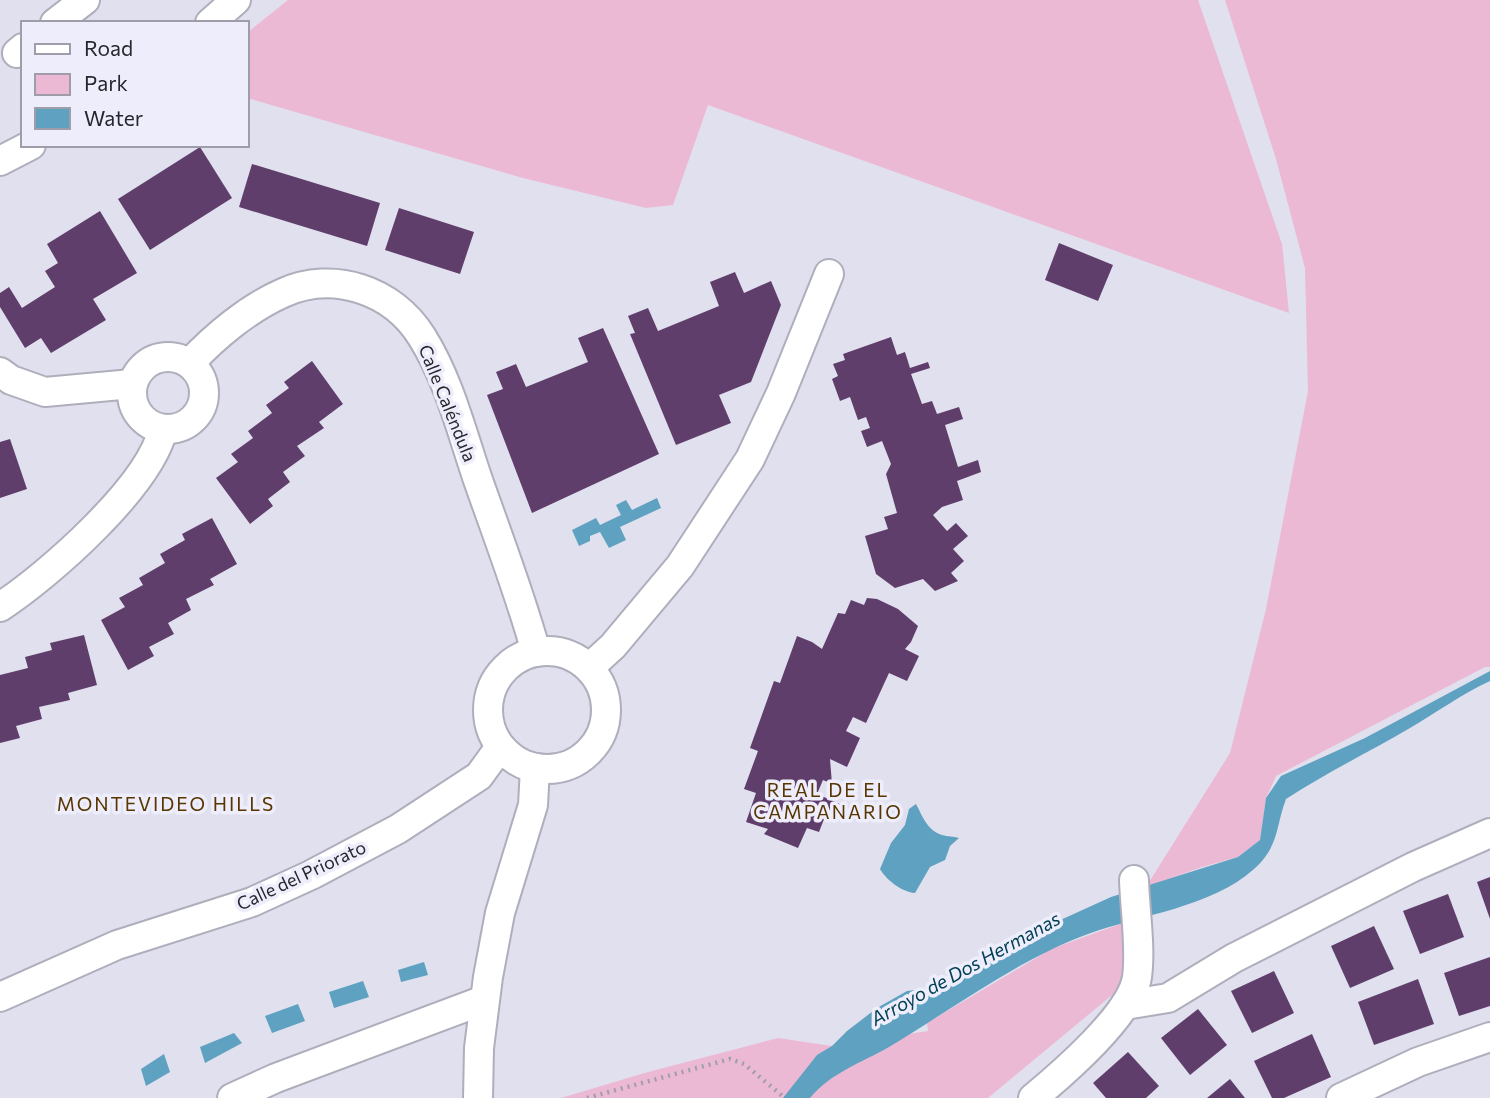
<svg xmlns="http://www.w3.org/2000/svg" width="1490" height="1098" viewBox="0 0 1490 1098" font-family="Commissioner,sans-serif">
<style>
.green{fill:#ecb9d4}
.water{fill:#5ea1c0}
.building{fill:#5f3e6b}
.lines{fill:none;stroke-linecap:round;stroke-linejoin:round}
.minor-casing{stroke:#afaebc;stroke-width:32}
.path{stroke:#9f9ea9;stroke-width:4.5;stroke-dasharray:2 5;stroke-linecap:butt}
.minor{stroke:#fff;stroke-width:28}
.labels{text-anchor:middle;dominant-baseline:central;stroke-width:7;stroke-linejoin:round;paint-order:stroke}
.street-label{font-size:18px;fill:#27262c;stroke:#eeedfc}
.neighbourhood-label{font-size:19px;letter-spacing:2px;fill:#583600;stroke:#eeedfc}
.water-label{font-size:19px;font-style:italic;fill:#034056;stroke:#eeedfc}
</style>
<rect width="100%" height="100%" fill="#e1e0ee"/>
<g class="green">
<path d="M288,0H1198L1282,244L1289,313L708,105L673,205L646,208L523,178L247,98V33Z"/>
<path d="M1225,0H1490V667H1485L1276,776L1266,798L1260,840L1238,857L1202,867L1146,887L1230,753L1266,609L1308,391L1305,268L1276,159Z"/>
<path d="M1123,923L1129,981L988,1098H561L648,1072L778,1038L832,1046L928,1031L927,1023L1051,949Z"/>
</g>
<g class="water">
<path d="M657,498L661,508L620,527L626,540L609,548L600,532L590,536V541L579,546L572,530L596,518L600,525L621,515L616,505L626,500L632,510Z"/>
<path d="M1490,671V681C1462,694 1437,712 1410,728C1369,752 1326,773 1286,799C1275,828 1280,845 1254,869C1212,907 1140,915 1088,934C1017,960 954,1008 889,1047C861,1063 832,1072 810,1098H783L817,1055L832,1046L847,1031L877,1008L907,991L925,989L951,978L1010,943L1111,897L1238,857L1260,840L1266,798L1281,776L1365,738Z"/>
<path d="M916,804C923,817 927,830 942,835C948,837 953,836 959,838L950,846L945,860L930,867L915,893C903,892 887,881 880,869L891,843L905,825L909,809Z"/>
<path d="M424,962L428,975L401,982L398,970Z"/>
<path d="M363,981L369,997L334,1008L329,992Z"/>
<path d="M298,1004L305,1021L272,1033L265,1016Z"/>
<path d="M234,1033L242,1043L205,1063L200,1047Z"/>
<path d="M164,1054L170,1072L146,1086L141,1069Z"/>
</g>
<g class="building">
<path d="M200,147L232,198L150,250L118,199Z"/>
<path d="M252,164L380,203L367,246L239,207Z"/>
<path d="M399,208L474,232L460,274L385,250Z"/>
<path d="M100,211L137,273L93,299L106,320L51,353L41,338L25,348L0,307V293L9,287L22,308L55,287L45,271L58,263L47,244Z"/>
<path d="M1059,243L1113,265L1098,301L1045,280Z"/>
<path d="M735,272L744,293L771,281L781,305L751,382L719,395L731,423L676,445L630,334L635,333L628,316L648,308L658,331L719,306L710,282Z"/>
<path d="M603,328L659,454L532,513L487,395L503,389L496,372L516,364L526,387L588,362L578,338Z"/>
<path d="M891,337L897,355L905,352L910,368L928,362L930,368L911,374L922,404L932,401L937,414L959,407L963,419L945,425L958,467L978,460L981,472L957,481L963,500L942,507L933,515L947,531L956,523L968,536L953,549L964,561L951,573L958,581L935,591L923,579L895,588L876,574L865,536L888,529L884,517L897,513L886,474L891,464L882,441L867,447L861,431L870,428L866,417L858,420L850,397L840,401L832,379L838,376L833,364L845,360L843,354Z"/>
<path d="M312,361L343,404L319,422L324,428L297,446L305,456L283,472L290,482L268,499L273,506L250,524L216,478L238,462L231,454L253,438L248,431L272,413L266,405L289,388L284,382Z"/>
<path d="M10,439L27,489L0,498V442Z"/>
<path d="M212,518L237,564L210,579L214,585L186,599L191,610L168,623L174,634L149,647L154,656L128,670L101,620L125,607L119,598L143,585L139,578L165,563L160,554L185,540L182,534Z"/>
<path d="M867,598L877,599L898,609L918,626L911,642L905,649L919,656L907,681L889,673L866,723L853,717L846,731L860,738L847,767L830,759L832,784L823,780L817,794L840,804L835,817L826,814L819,832L807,828L798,848L764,834L768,829L746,822L756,793L744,789L758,751L750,748L774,681L780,683L797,636L812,642L822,649L838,613L845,614L851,600L864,605Z"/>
<path d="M84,635L97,685L68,693L70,700L39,707L42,719L16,726L20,738L0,743V675L28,668L25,657L52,650L50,643Z"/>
<path d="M1490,877V919L1477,882Z"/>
<path d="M1448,894L1464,937L1420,954L1403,911Z"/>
<path d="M1374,926L1394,969L1350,988L1331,946Z"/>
<path d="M1490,957V1006L1459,1016L1444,973Z"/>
<path d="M1274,971L1294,1013L1252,1033L1231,991Z"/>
<path d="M1418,979L1434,1024L1374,1045L1358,1002Z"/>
<path d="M1198,1009L1227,1045L1190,1075L1161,1038Z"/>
<path d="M1312,1034L1331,1077L1284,1098H1272L1254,1061Z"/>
<path d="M1128,1052L1159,1086L1146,1098H1106L1093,1083Z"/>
<path d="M1230,1079L1245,1098H1207Z"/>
</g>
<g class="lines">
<g class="minor-casing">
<g id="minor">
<path d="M55,23L85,0"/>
<path d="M210,23L236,0"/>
<path d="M17,53L23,48"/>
<path d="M0,161L31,145"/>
<circle cx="168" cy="393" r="36"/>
<path d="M190,363C215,336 249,308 283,293C333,270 393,290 422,337C449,380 462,433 478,480C498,537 520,594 536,652"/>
<path d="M0,372L11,380L45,392L132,384"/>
<path d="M0,607C49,575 150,486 163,429"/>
<circle cx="547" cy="710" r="59"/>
<path d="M589,668L613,646L680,566L750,459L781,393L829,274"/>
<path d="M0,997L117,945L252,902L311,875L398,829L479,776L500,747"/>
<path d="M1125,1005L1168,998L1234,958L1413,867L1490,833"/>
<path d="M232,1098L276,1078L484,1000"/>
<path d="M478,1098L479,1048L488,977L500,913L533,805L535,768"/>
<path d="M1033,1098C1061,1075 1132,1014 1137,977C1141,948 1135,911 1134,880"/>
<path d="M1341,1098L1418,1062L1490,1037"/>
</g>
</g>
<path class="path" d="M587,1098L730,1059L744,1064L785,1098"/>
<use href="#minor" class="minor"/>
</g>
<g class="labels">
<g class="street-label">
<text transform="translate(448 403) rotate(68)">Calle Caléndula</text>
<text transform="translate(301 875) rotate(-25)">Calle del Priorato</text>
</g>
<g class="neighbourhood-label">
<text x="828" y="789">REAL DE EL<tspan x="828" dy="22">CAMPANARIO</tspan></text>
<text x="166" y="803">MONTEVIDEO HILLS</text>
</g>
<g class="water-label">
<text transform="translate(965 968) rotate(-29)">Arroyo de Dos Hermanas</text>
</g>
</g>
<rect x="21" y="21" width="228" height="126" fill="#eeedfc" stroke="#9e9da9" stroke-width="2"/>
<rect x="35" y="44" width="35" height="10" fill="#ffffff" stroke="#9e9da9" stroke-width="2"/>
<text x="84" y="56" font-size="21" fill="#27262c">Road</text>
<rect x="35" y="74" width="35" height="21" fill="#ecb9d4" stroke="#9e9da9" stroke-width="2"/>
<text x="84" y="91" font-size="21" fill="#27262c">Park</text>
<rect x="35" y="108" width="35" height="21" fill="#5ea1c0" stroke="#9e9da9" stroke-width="2"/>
<text x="84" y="126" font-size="21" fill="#27262c">Water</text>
</svg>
